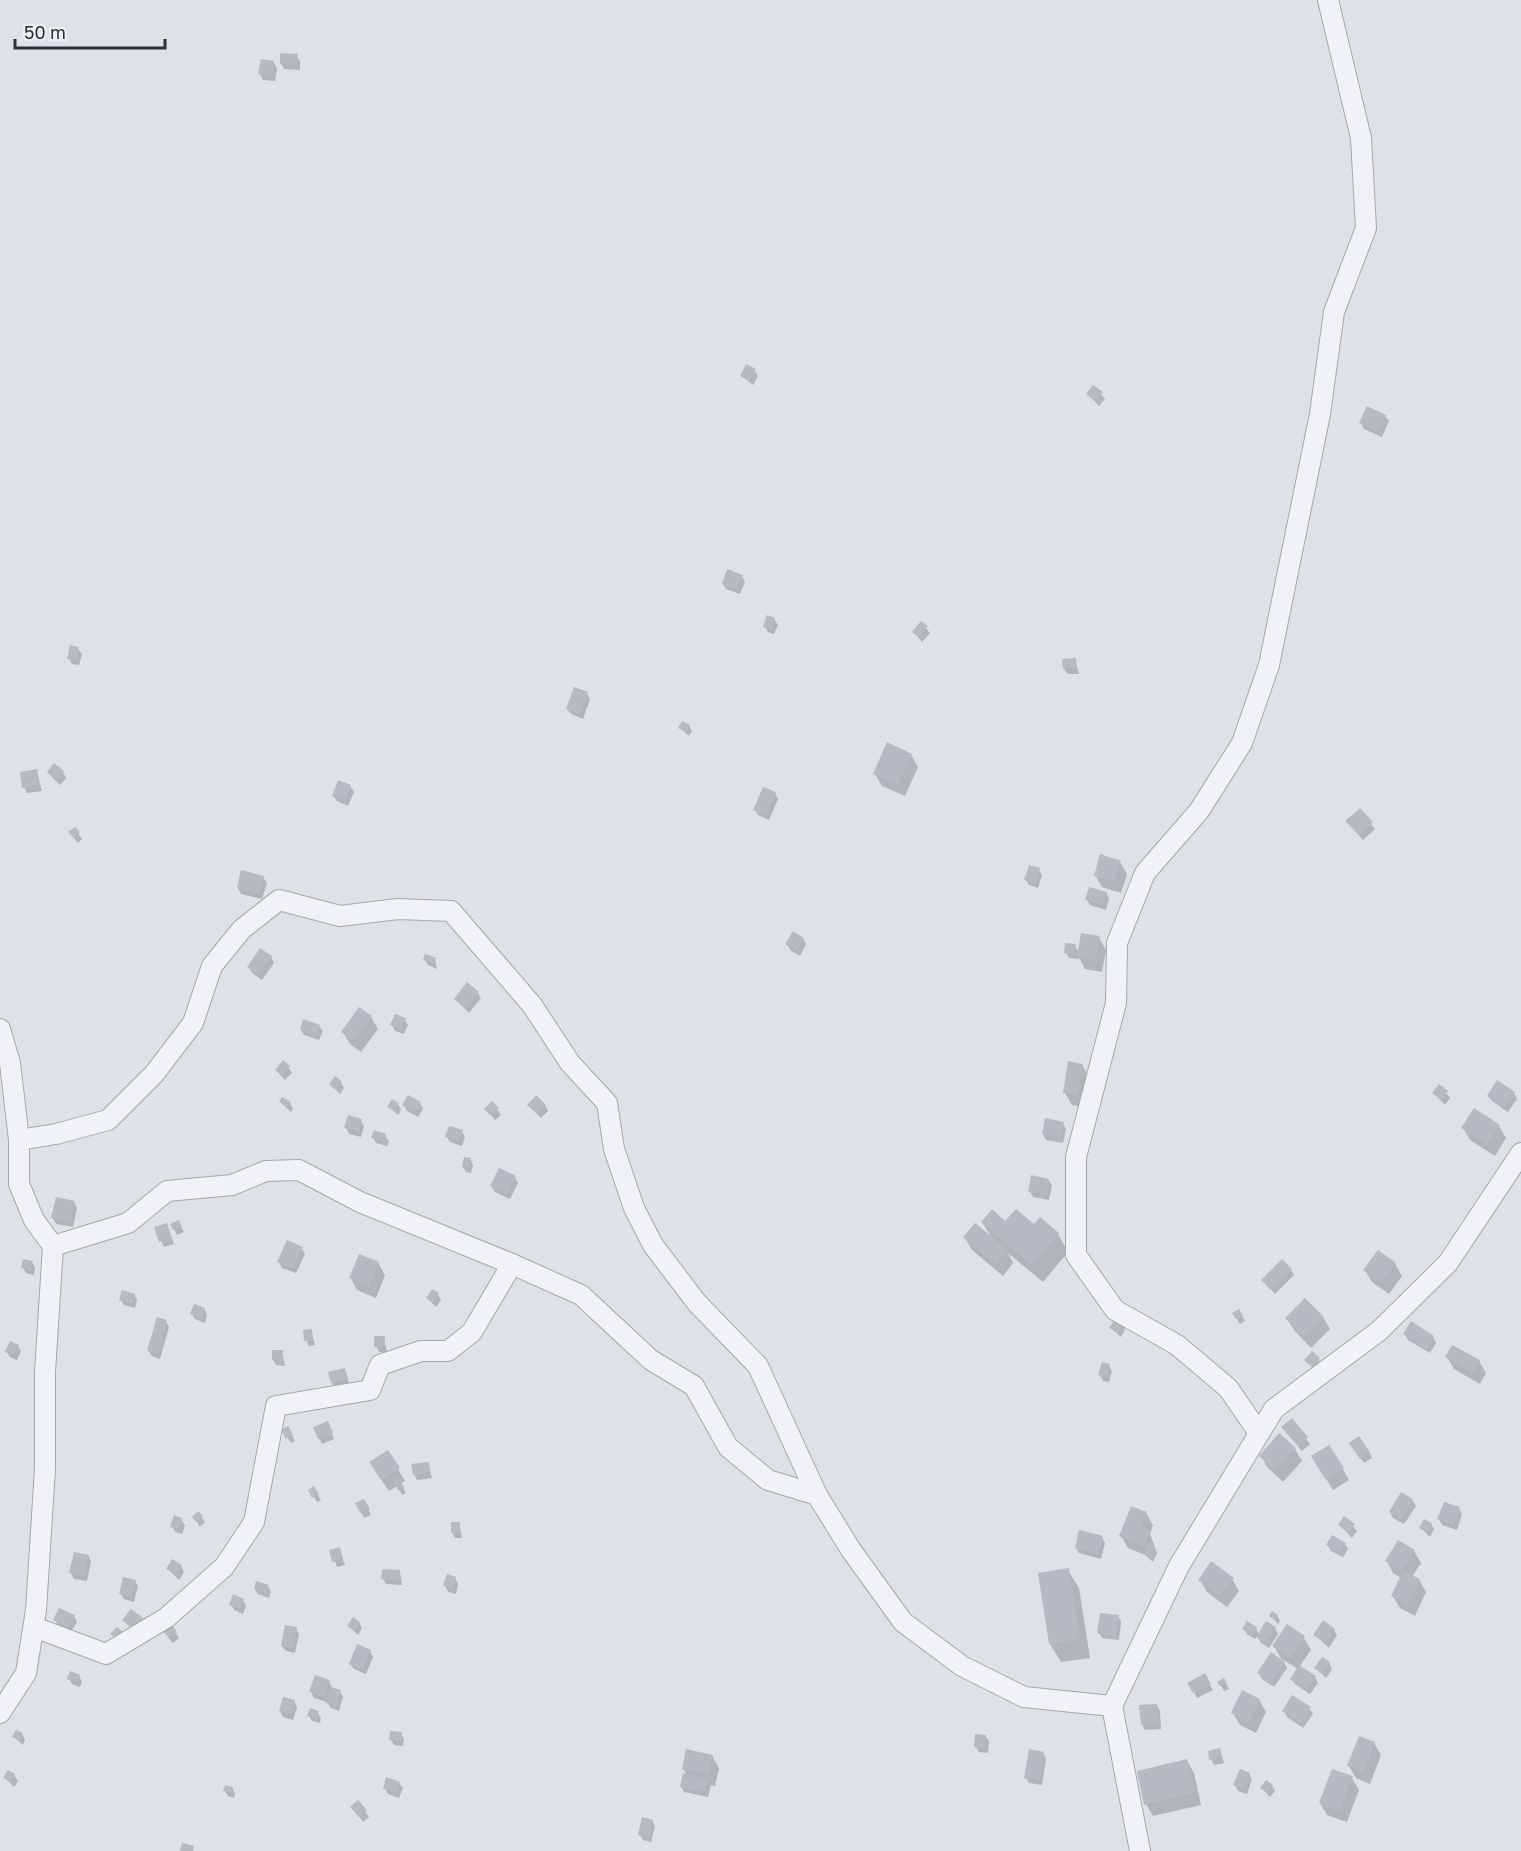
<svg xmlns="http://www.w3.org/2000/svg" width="1521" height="1851" viewBox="0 0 1521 1851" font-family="'Golos Text',sans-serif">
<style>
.shadow{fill:#0003}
.building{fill:#b6bbc2}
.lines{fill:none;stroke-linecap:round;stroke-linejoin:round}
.street-casing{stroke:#a4a8b0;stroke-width:22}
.street{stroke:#f0f2f5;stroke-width:20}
</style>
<rect width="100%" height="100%" fill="#dee1e6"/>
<g class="shadow">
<path d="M297,56L300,61V70L284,69L281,63Z"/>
<path d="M273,62L277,68L275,81L263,80L260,74Z"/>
<path d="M754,370L758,376L753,385L742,376Z"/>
<path d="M1094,387L1105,399L1099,406L1088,394Z"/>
<path d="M1385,416L1389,421L1382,437L1364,429L1361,423Z"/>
<path d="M742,576L745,582L740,594L726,589L723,584Z"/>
<path d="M774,619L778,625L774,634L768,632L765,627Z"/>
<path d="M921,623L930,633L922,642L914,632Z"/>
<path d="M78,649L82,654L79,665L72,664L69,658Z"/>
<path d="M1075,659L1079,674H1068L1064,669Z"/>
<path d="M587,694L590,699L583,719L571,714L567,709Z"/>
<path d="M689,726L692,731L689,736L680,728Z"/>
<path d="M911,755L918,767L905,796L882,786L875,774Z"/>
<path d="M36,771L42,791L27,793L24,787Z"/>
<path d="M63,772L66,778L60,785L48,773Z"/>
<path d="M350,786L354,792L348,806L337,801L333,796Z"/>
<path d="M775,794L778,799L769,820L758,815L755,810Z"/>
<path d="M1360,810L1375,829L1363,840L1347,821Z"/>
<path d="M75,829L82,839L78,843L70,833Z"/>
<path d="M1120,862L1127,874L1121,893L1102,887L1095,875Z"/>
<path d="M1039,870L1042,875L1038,888L1029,885L1026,880Z"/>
<path d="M263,877L267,883L262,899L241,894L238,888Z"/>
<path d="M1106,893L1109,898L1106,910L1090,905L1087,900Z"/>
<path d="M1099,938L1106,950L1102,972L1085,969L1080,959L1069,958L1066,953L1075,946L1079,953Z"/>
<path d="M803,939L806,944L800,956L790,950L787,944Z"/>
<path d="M271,957L274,963L262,980L252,973L249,967Z"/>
<path d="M435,959L437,969L428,965L425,960Z"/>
<path d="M478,993L481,998L469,1013L455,999Z"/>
<path d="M360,1009L371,1017L378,1029L361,1052L350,1044L343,1032Z"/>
<path d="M405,1020L408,1025L404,1034L395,1031L392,1025Z"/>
<path d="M319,1026L323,1031L319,1040L304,1035L301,1030Z"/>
<path d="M1082,1065L1089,1077L1084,1107L1072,1105L1065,1093Z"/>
<path d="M288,1067L292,1073L285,1080L276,1070Z"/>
<path d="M341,1083L344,1088L340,1094L330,1084Z"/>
<path d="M1440,1086L1450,1098L1445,1105L1434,1093Z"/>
<path d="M1514,1093L1517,1099L1508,1112L1492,1101L1488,1096Z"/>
<path d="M280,1102L290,1103L293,1109L291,1112Z"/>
<path d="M420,1103L423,1109L418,1117L407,1111L404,1105Z"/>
<path d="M492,1103L501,1115L495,1120L486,1109Z"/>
<path d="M398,1104L401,1110L398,1115L389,1107Z"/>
<path d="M529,1105H545L548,1111L541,1118Z"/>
<path d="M361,1121L364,1126L361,1137L349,1134L346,1128Z"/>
<path d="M1063,1124L1066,1129L1063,1143L1046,1140L1043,1134Z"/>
<path d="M1499,1126L1506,1138L1495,1156L1470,1140L1463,1128Z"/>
<path d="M462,1132L465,1137L462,1146L450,1142L447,1137Z"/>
<path d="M385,1136L389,1141L387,1146L376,1143L373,1137Z"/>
<path d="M470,1159L473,1165L471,1173L466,1172L463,1167Z"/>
<path d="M515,1178L518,1183L510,1199L495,1192L491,1186Z"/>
<path d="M1048,1180L1052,1185L1049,1200L1033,1197L1030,1191Z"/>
<path d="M74,1202L77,1208L73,1227L56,1224L53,1218Z"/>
<path d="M178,1222L184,1232L177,1235L172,1225Z"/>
<path d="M982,1222L1034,1226L1058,1234L1068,1252L1043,1282L1008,1253L1013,1263L1003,1276L972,1250L965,1238H992Z"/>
<path d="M166,1225L174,1244L164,1247L156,1228Z"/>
<path d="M302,1249L305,1254L296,1273L282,1268L279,1262Z"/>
<path d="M32,1262L35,1268L34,1275L26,1273L23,1268Z"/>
<path d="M378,1263L385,1275L376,1298L357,1290L351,1278Z"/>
<path d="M1395,1264L1402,1276L1389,1294L1372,1282L1365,1270Z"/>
<path d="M1291,1270L1294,1275L1275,1294L1263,1280Z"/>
<path d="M438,1294L441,1300L436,1307L427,1298Z"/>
<path d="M134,1295L137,1300L135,1308L124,1305L121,1300Z"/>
<path d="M204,1309L207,1315L205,1323L195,1319L192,1314Z"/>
<path d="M1239,1311L1245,1321L1240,1324L1234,1314Z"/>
<path d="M1323,1317L1330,1329L1311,1348L1294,1330L1287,1318Z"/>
<path d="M166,1322L169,1327L160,1359L152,1356L149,1351Z"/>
<path d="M1122,1324L1125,1330L1121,1337L1111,1328Z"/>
<path d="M311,1330L315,1345L309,1346L306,1340Z"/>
<path d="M1405,1334L1433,1337L1436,1343L1430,1353L1408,1340Z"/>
<path d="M384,1338L387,1352H379L376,1346Z"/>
<path d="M18,1346L21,1351L17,1360L10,1357L7,1352Z"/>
<path d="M282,1352L285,1366L276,1365L273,1360Z"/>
<path d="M1447,1357L1479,1361L1486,1373L1480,1384L1454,1369Z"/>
<path d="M1318,1359L1322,1365L1316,1371L1306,1360Z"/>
<path d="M1109,1366L1112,1371L1109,1382L1103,1381L1100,1375Z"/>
<path d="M344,1370L350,1385L335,1388L332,1383Z"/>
<path d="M1292,1420L1310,1444L1302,1451L1286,1432Z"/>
<path d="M288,1428L295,1441L291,1443L283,1430Z"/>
<path d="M330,1428L334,1439L322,1444L319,1438Z"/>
<path d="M1295,1449L1302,1461L1283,1482L1268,1468L1261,1456Z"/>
<path d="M1354,1449L1369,1452L1372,1458L1364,1463Z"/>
<path d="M428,1463L432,1478L417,1480L414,1474Z"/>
<path d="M1342,1468L1349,1480L1333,1490L1320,1469Z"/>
<path d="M398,1469L405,1481L401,1483L406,1493L402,1495L397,1486L389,1491L378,1475Z"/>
<path d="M313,1488L321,1500L317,1502L310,1490Z"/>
<path d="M1401,1494L1412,1500L1416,1506L1404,1524L1393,1518L1390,1512Z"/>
<path d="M364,1501L371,1515L364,1518L357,1504Z"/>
<path d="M1459,1509L1462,1514L1457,1530L1442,1525L1439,1519Z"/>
<path d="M198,1513L205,1522L200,1527L194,1517Z"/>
<path d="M1146,1513L1153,1525L1150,1534L1157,1553L1153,1562L1145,1555L1128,1548L1121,1536Z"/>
<path d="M1345,1518L1357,1531L1352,1538L1340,1525Z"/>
<path d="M181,1519L185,1525L182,1534L175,1532L172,1526Z"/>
<path d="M459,1524L462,1538H455L452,1532Z"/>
<path d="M1431,1524L1434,1529L1430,1537L1421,1528Z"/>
<path d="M1102,1537L1105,1543L1101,1559L1079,1553L1076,1548Z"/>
<path d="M1345,1544L1348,1549L1343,1557L1331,1551L1328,1545Z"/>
<path d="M339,1549L345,1565L337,1567L331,1551Z"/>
<path d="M1414,1551L1421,1563L1412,1577L1419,1580L1426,1592L1415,1616L1400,1608L1393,1596L1401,1578L1393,1573L1387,1561Z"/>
<path d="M88,1556L91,1561L87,1581L74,1579L71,1573Z"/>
<path d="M181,1566L184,1572L179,1580L168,1569Z"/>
<path d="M1068,1570L1079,1588L1090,1658L1061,1662L1050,1644Z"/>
<path d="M400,1572L402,1585L386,1584L383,1579Z"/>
<path d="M455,1578L458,1584L456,1594L448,1592L445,1586Z"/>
<path d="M1232,1579L1239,1591L1227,1607L1207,1592L1200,1580Z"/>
<path d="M135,1581L138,1586L134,1602L124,1599L121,1594Z"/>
<path d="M268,1586L271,1592L269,1598L258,1594L255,1589Z"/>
<path d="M243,1600L246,1606L243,1614L234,1610L231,1604Z"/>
<path d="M74,1616L77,1622L71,1632L58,1625L55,1620Z"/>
<path d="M1118,1616L1121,1622L1119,1640L1102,1638L1099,1633Z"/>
<path d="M1271,1616H1277L1280,1621L1278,1624Z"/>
<path d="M359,1623L362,1628L358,1635L349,1626Z"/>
<path d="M1256,1628L1259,1635L1275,1628L1278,1634L1269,1648L1261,1643L1257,1636L1255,1639L1247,1634L1244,1629Z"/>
<path d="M296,1629L299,1634L295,1653L286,1651L282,1646Z"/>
<path d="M1334,1630L1337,1635L1329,1648L1315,1635Z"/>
<path d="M176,1633L179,1638L173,1643L168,1637Z"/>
<path d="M1304,1638L1311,1650L1299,1667L1315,1677L1318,1683L1310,1694L1295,1684L1292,1679L1298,1669L1282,1659L1287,1668L1274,1687L1262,1679L1259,1673L1283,1662L1274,1646Z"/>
<path d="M370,1651L373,1657L366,1674L354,1669L350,1664Z"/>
<path d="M1329,1663L1332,1669L1326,1678L1316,1668Z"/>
<path d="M1204,1675L1213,1690L1197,1698L1190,1683Z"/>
<path d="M79,1676L82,1682L80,1687L72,1684L69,1678Z"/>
<path d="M1224,1680L1229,1689L1224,1691L1219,1682Z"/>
<path d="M329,1681L332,1688L340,1691L343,1697L339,1711L331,1708L327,1702L314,1698L311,1692Z"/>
<path d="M1259,1700L1266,1712L1256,1733L1240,1725L1233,1713Z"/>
<path d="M294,1701L297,1707L293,1720L283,1717L280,1711Z"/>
<path d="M1157,1705L1160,1711L1161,1729L1145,1730L1142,1725Z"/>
<path d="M1309,1708L1313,1714L1303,1728L1287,1717L1284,1711Z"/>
<path d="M318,1713L321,1718L320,1723L312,1721L309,1716Z"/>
<path d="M22,1734L25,1740L23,1745L14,1737Z"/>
<path d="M401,1734L404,1739L403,1746L394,1745L391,1740Z"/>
<path d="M985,1736L989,1741L988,1753L979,1752L975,1746Z"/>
<path d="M1374,1743L1381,1755L1370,1784L1356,1778L1349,1766Z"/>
<path d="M1220,1750L1224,1763L1214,1765L1211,1759Z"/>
<path d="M1043,1753L1046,1759L1042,1785L1029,1783L1026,1778Z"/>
<path d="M712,1756L719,1768L715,1786L711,1785L708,1797L684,1792L681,1786L687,1776L683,1768Z"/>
<path d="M1187,1761L1194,1773L1201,1805L1153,1816L1146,1804Z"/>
<path d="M1249,1774L1252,1779L1247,1794L1238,1791L1235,1785Z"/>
<path d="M14,1775L18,1781L14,1787L5,1778Z"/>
<path d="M1352,1778L1359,1790L1347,1822L1327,1815L1320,1803Z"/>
<path d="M399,1783L403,1788L399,1798L388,1794L385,1788Z"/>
<path d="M1272,1786L1275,1791L1270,1797L1262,1788Z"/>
<path d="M232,1788L235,1794L234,1798L228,1796L225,1791Z"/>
<path d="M358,1802L369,1817L363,1822L352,1807Z"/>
<path d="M652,1821L655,1826L651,1842L643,1840L640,1835Z"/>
</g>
<g class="building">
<path d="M280,53L298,54L297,65L280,64Z"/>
<path d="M261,59L274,61L272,76L258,74Z"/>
<path d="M746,364L756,369L749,381L740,376Z"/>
<path d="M1093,385L1103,392L1096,402L1086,394Z"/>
<path d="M1367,406L1386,415L1379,432L1359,423Z"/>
<path d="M727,569L743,575L737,589L722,584Z"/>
<path d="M767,615L775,618L772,630L763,627Z"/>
<path d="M921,621L928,626L919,637L912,632Z"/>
<path d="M70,645L79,647L77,660L67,659Z"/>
<path d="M1076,658L1077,668L1063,669L1062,659Z"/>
<path d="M574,687L588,692L580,714L566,709Z"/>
<path d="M682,721L690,725L686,732L678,728Z"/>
<path d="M887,742L912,754L898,785L873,774Z"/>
<path d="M54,763L64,771L57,780L47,772Z"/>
<path d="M37,769L40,785L22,788L20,772Z"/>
<path d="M338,780L351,785L345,801L332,796Z"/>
<path d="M763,787L776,792L766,815L753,810Z"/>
<path d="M1360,808L1373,822L1359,835L1345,821Z"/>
<path d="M75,827L80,832L74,838L68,832Z"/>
<path d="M1100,854L1121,861L1114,882L1094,876Z"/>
<path d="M1029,865L1040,868L1035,883L1024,880Z"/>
<path d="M241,870L264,876L259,894L237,888Z"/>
<path d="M1089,887L1107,892L1103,905L1085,900Z"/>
<path d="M793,931L804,938L797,951L785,944Z"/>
<path d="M1081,933L1100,936L1095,961L1077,957Z"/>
<path d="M1065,943L1076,944L1075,954L1064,953Z"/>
<path d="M260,948L272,956L259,975L247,967Z"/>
<path d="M425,954L436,958L434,964L423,960Z"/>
<path d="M467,982L479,992L466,1009L454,999Z"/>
<path d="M359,1007L372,1016L354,1041L341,1032Z"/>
<path d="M395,1014L406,1018L401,1030L390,1025Z"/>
<path d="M303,1019L320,1025L316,1036L300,1030Z"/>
<path d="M283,1060L290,1066L282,1075L275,1070Z"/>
<path d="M1068,1061L1083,1064L1078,1095L1063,1093Z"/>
<path d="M335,1076L342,1082L336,1090L329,1084Z"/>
<path d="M1497,1080L1515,1092L1504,1108L1487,1096Z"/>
<path d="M1439,1084L1448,1091L1441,1100L1432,1093Z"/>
<path d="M408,1095L421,1102L415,1113L402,1105Z"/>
<path d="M536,1095L546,1105L537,1114L527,1105Z"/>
<path d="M282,1097L291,1102L288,1107L279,1102Z"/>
<path d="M392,1099L399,1103L394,1111L387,1107Z"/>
<path d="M492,1101L499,1108L491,1116L484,1109Z"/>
<path d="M1474,1108L1500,1125L1487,1145L1461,1128Z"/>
<path d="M348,1115L362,1119L359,1132L344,1128Z"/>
<path d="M1045,1118L1064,1122L1060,1138L1042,1134Z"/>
<path d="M449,1126L463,1130L459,1141L445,1137Z"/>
<path d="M374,1130L386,1134L384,1142L371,1138Z"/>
<path d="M464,1157L471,1158L469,1168L462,1167Z"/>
<path d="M499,1168L516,1176L507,1195L490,1186Z"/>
<path d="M1031,1175L1049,1179L1047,1195L1028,1192Z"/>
<path d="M56,1197L75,1201L71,1222L51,1218Z"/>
<path d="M992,1209L1005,1221L1016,1209L1034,1224L1040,1217L1059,1233L1032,1265L981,1222Z"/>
<path d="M179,1220L182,1227L173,1230L170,1224Z"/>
<path d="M167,1223L172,1238L159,1242L154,1227Z"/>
<path d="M975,1223L1008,1250L996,1265L963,1237Z"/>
<path d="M287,1240L303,1247L293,1269L277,1262Z"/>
<path d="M1378,1250L1396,1263L1381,1283L1363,1270Z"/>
<path d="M359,1254L379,1262L369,1287L349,1278Z"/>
<path d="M23,1259L33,1261L31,1270L21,1268Z"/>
<path d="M1282,1259L1292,1269L1271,1290L1261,1280Z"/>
<path d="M432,1289L439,1293L433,1302L426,1298Z"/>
<path d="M122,1290L135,1294L132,1304L119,1300Z"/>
<path d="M1305,1298L1324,1317L1304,1337L1285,1318Z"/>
<path d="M194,1304L205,1308L202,1318L190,1314Z"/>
<path d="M1239,1309L1243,1315L1236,1319L1232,1313Z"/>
<path d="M157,1317L167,1320L158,1354L147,1351Z"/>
<path d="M1115,1319L1123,1323L1118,1333L1109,1328Z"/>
<path d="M1411,1321L1434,1336L1427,1349L1403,1334Z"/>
<path d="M312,1329L313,1340L304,1341L303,1330Z"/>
<rect x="374" y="1336" width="11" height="11"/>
<path d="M10,1341L19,1345L14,1355L5,1352Z"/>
<path d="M1452,1345L1480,1360L1473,1373L1445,1357Z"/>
<path d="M272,1350H283L282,1361L272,1360Z"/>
<path d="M1312,1351L1320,1358L1312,1367L1304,1360Z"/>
<path d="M1102,1362L1110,1364L1106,1377L1098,1375Z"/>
<path d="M345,1368L348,1379L331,1383L328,1372Z"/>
<path d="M1292,1418L1308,1437L1298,1446L1281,1427Z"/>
<path d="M328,1421L333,1433L318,1439L313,1427Z"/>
<path d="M288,1426L293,1435L286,1439L281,1430Z"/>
<path d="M1279,1433L1296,1448L1275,1471L1259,1456Z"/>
<path d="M1359,1436L1370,1452L1360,1459L1349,1443Z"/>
<path d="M1329,1445L1344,1468L1325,1479L1311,1456Z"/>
<path d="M388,1450L400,1468L381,1480L369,1462Z"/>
<path d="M429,1462L430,1472L413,1475L411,1464Z"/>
<path d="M399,1477L404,1487L398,1490L393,1480Z"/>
<path d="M314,1486L319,1494L312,1498L308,1490Z"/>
<path d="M1401,1492L1413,1499L1401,1520L1389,1512Z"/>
<path d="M364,1499L370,1509L360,1513L355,1503Z"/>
<path d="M1444,1502L1460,1507L1454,1525L1437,1519Z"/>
<path d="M1131,1506L1147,1512L1141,1527L1150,1531L1144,1546L1119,1536Z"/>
<path d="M198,1511L203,1516L196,1522L192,1517Z"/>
<path d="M174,1515L182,1518L179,1529L170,1527Z"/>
<path d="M1344,1516L1355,1524L1348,1533L1338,1525Z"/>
<path d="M1424,1519L1432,1523L1427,1532L1419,1528Z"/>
<path d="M451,1522H460L459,1533H451Z"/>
<path d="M1079,1530L1103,1536L1099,1554L1075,1548Z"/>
<path d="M1332,1535L1346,1543L1340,1553L1326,1545Z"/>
<path d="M1398,1540L1415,1550L1402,1571L1385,1561Z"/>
<path d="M1148,1543L1155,1546L1150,1557L1143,1554Z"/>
<path d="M340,1547L343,1559L332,1562L329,1550Z"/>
<path d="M74,1552L89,1555L84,1577L69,1573Z"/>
<path d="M172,1559L182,1565L176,1575L166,1569Z"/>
<path d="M1211,1561L1234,1578L1220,1596L1198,1580Z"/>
<path d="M1069,1568L1080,1639L1049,1644L1038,1573Z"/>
<path d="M382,1569L400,1570V1580L381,1579Z"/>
<path d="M1403,1571L1420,1579L1408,1604L1391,1596Z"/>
<path d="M447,1574L456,1577L453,1589L443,1586Z"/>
<path d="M123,1577L136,1580L131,1597L119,1594Z"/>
<path d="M256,1581L269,1585L266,1593L254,1589Z"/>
<path d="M233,1594L244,1599L240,1609L229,1605Z"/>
<path d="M59,1608L75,1615L68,1628L53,1620Z"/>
<path d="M131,1609L144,1619L134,1630L122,1620Z"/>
<path d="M1272,1611L1278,1615L1275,1620L1269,1616Z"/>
<path d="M1100,1613L1119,1615L1116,1635L1097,1633Z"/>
<path d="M353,1617L360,1622L354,1631L347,1626Z"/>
<path d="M1323,1620L1335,1629L1326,1643L1313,1635Z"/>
<path d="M1247,1621L1257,1627L1252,1635L1242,1629Z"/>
<path d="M1266,1621L1276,1627L1266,1643L1256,1637Z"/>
<path d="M1287,1624L1305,1636L1291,1658L1272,1646Z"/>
<path d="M172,1625L177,1632L169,1638L163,1631Z"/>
<path d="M285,1625L297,1627L293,1648L281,1646Z"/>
<path d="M117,1627L122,1631L115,1638L110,1634Z"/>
<path d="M357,1644L371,1650L362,1670L349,1664Z"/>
<path d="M1271,1652L1285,1662L1271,1683L1257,1673Z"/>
<path d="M1322,1657L1330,1662L1322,1674L1314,1668Z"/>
<path d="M1299,1665L1316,1676L1307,1690L1290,1679Z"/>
<path d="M70,1671L80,1675L77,1682L67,1679Z"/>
<path d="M1205,1673L1211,1684L1193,1693L1187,1683Z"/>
<path d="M315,1675L330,1680L324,1697L309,1692Z"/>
<path d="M1224,1678L1227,1683L1220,1686L1217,1682Z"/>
<path d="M331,1687L341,1690L336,1706L326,1703Z"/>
<path d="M1242,1690L1260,1699L1249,1722L1231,1713Z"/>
<path d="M1292,1695L1311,1707L1300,1723L1282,1711Z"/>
<path d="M283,1697L295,1700L290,1715L279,1711Z"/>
<path d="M1157,1704L1159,1724L1141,1725L1139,1705Z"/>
<path d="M310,1708L319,1711L317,1719L307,1716Z"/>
<path d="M16,1730L23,1733L20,1741L12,1737Z"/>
<path d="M390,1731L402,1732L401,1741L389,1740Z"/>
<path d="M975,1734L986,1735L985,1748L974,1747Z"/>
<path d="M1359,1736L1375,1742L1364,1772L1347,1766Z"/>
<path d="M1220,1748L1222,1757L1209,1760L1208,1751Z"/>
<path d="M686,1749L713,1755L709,1774L682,1769Z"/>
<path d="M1029,1749L1044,1752L1040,1780L1024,1778Z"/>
<path d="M1187,1759L1195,1793L1144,1805L1137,1771Z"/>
<path d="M1240,1769L1250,1773L1244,1789L1233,1785Z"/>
<path d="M1332,1769L1353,1776L1340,1811L1319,1803Z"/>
<path d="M8,1770L15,1774L11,1782L3,1778Z"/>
<path d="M683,1773L708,1779L705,1792L680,1787Z"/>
<path d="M386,1777L400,1782L397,1793L383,1789Z"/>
<path d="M1266,1780L1273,1785L1267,1793L1260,1788Z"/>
<path d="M225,1785L233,1787L231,1793L223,1791Z"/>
<path d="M358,1800L367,1810L359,1817L350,1807Z"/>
<path d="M642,1817L653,1820L649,1837L638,1835Z"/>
<path d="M182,1843L194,1846L193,1851H180Z"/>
</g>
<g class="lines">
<g class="street-casing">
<g id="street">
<path d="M0,1029L10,1063L19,1140V1184L34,1220L53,1246L45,1372V1469L36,1610L26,1673L0,1713"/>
<path d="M19,1140L56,1134L108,1120L154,1074L193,1023L212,966L242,929L279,900L340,916L398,909L451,911L532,1005L570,1063L607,1103L614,1149L634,1208L653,1245L697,1303L758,1366L817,1495"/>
<path d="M53,1246L128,1223L167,1191L232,1185L266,1171L299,1170L360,1202L512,1264L581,1295L651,1360L694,1386L728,1447L768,1480L817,1495L851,1550L903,1622L962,1666L1024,1697L1112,1706"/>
<path d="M1259,1433L1228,1388L1177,1345L1115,1310L1076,1255V1157L1116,1003L1117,943L1145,873L1199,811L1242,743L1269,665L1320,414L1334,312L1366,228L1361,138L1328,0"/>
<path d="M34,1627L106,1654L166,1618L224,1567L254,1522L276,1406L370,1390L380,1365L421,1351H448L472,1332L512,1264"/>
<path d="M1140,1851L1112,1706L1179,1566L1274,1409L1379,1331L1448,1263L1521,1153"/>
</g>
</g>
<use href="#street" class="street"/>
</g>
<path d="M15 39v9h150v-9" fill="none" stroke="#29303c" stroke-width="3"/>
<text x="24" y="39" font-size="18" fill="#29303c" stroke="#edf0f4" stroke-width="4.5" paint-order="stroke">50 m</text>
</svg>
